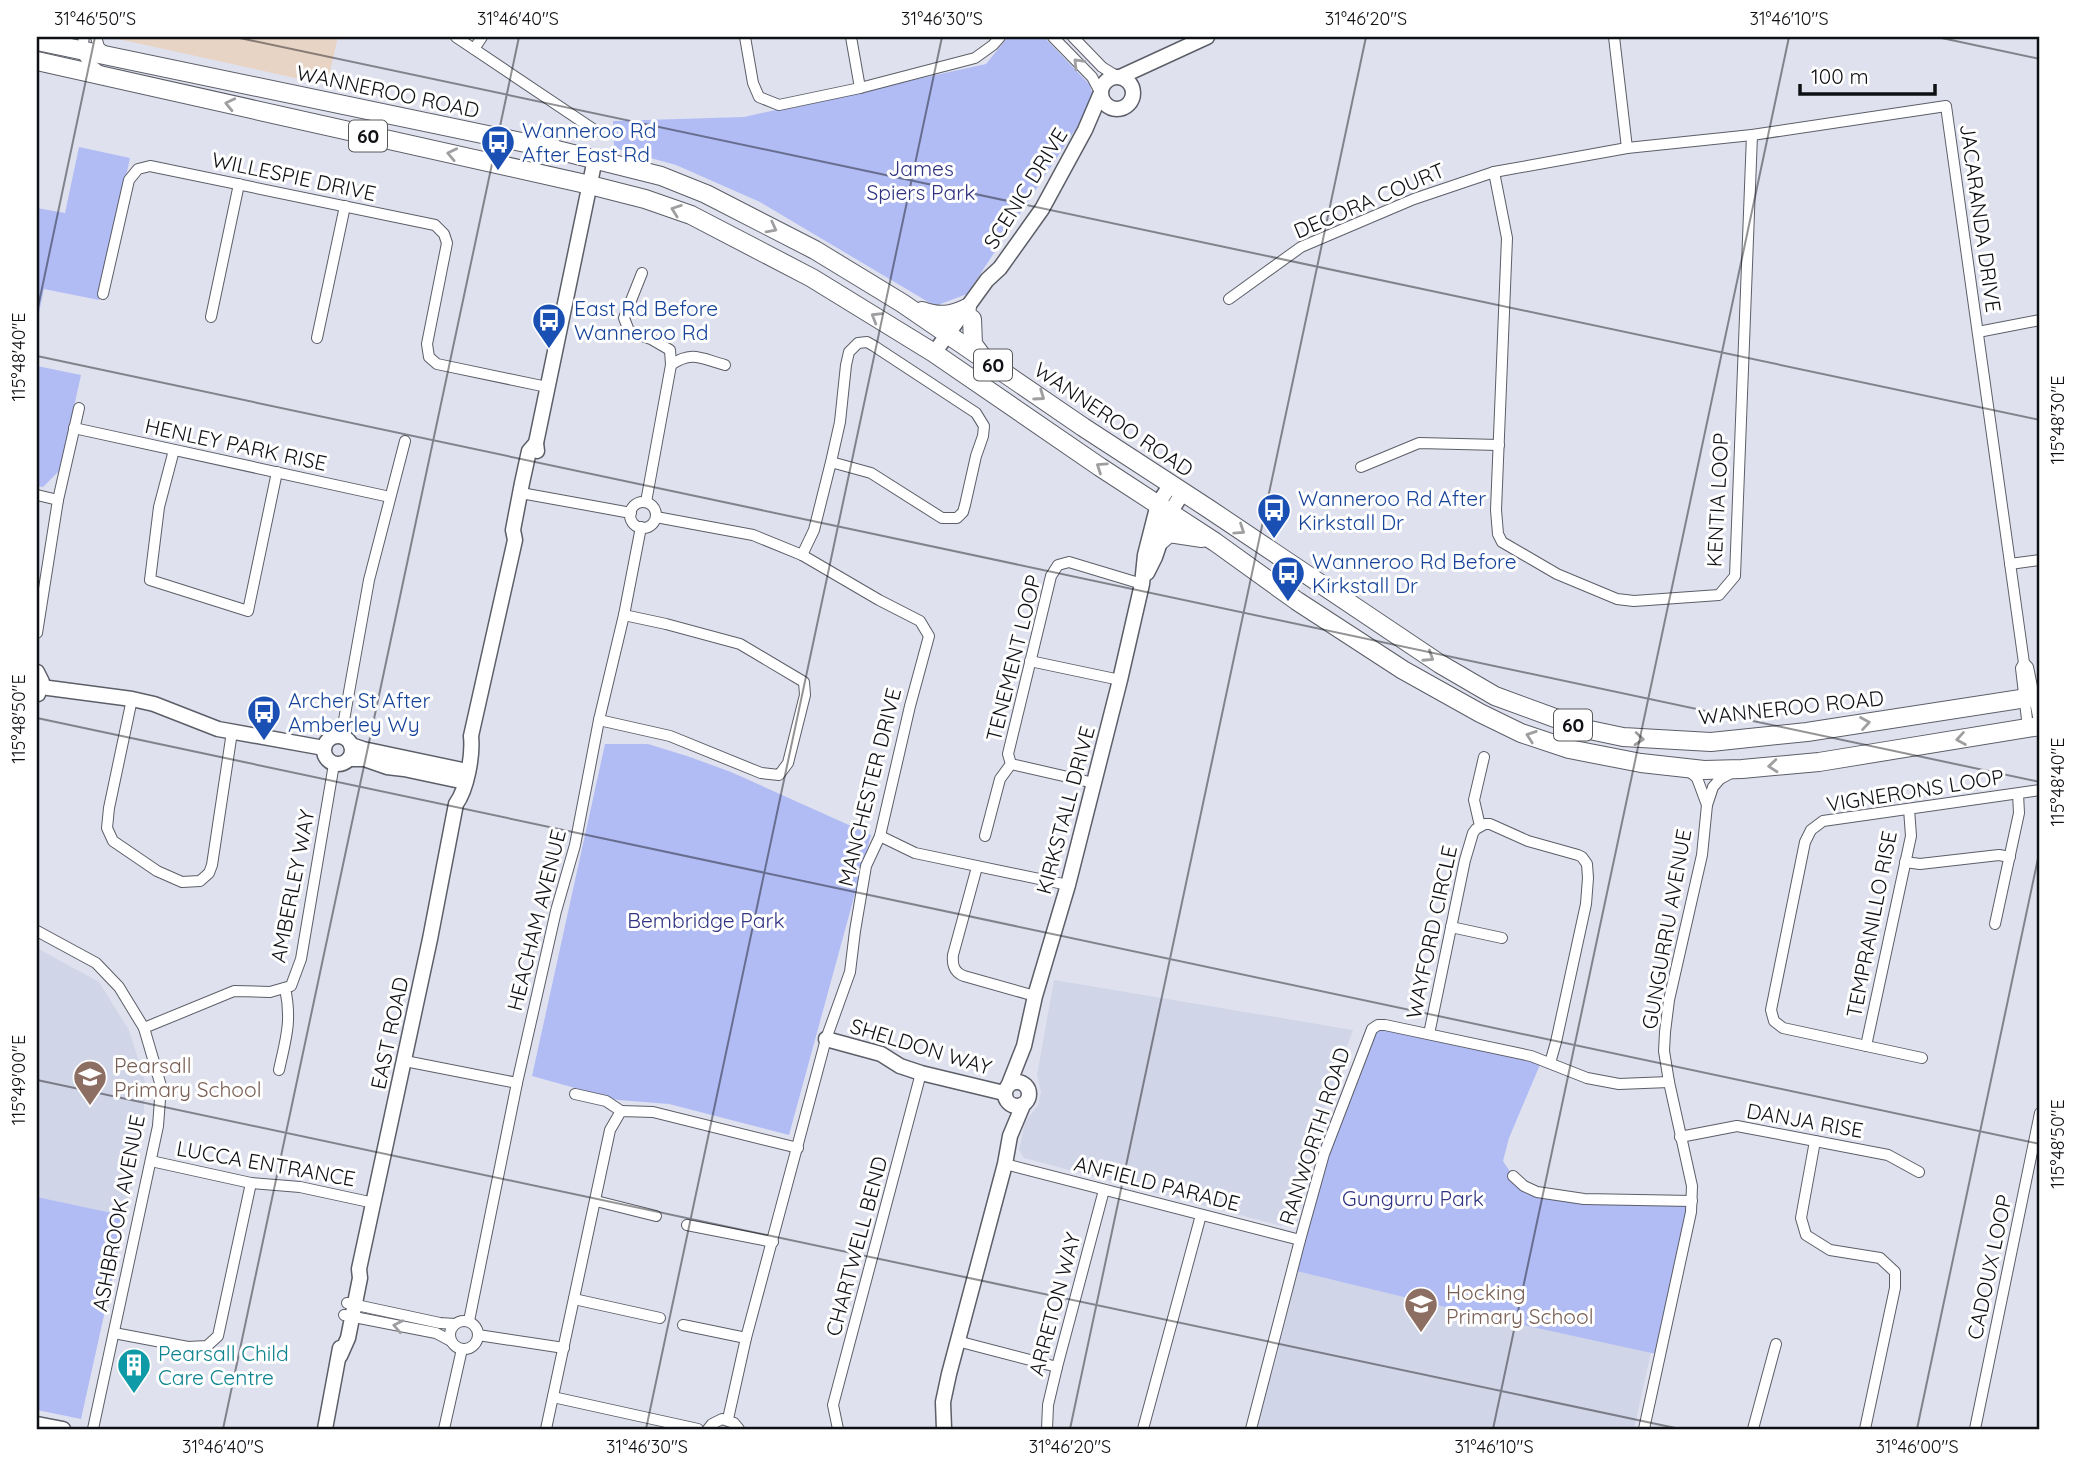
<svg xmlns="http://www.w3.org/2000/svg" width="2077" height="1466" viewBox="0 0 2077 1466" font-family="Quicksand,sans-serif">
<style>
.commercial{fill:#e8d4c5}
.built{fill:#d1d5e8}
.green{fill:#b1bcf4}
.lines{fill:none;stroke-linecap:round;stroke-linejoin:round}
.street-casing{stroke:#5c5e68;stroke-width:12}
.secondary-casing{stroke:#5c5e68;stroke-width:17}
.highway-casing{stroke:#5c5e68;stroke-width:20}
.street{stroke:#fff;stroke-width:10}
.secondary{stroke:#fff;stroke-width:14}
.highway{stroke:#fff;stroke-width:18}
.oneway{stroke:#9f9fa1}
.ticks{fill:none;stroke:#0f1014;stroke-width:2;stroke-opacity:0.45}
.labels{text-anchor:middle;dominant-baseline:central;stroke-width:6;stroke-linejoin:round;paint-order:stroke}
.shield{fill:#fff;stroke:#57585a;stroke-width:2}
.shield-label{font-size:19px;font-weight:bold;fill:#0f1014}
.street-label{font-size:21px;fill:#0f1014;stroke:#fff}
.transit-label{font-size:21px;fill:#164399;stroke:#fff;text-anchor:start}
.park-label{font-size:21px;fill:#2f3381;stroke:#fff}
.education-label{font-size:21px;fill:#785e54;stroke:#fff;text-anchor:start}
.culture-label{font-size:21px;fill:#0d838f;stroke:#fff;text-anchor:start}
.neatline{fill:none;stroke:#0f1014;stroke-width:2.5}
.ticks-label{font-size:18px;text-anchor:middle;fill:#0f1014}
</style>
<rect width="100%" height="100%" fill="#dfe2ee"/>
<path class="commercial" d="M109,37H338L327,85Z"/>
<g class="built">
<path d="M37,948L99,982L129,1030L145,1081L143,1132L126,1216L37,1197Z"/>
<path d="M1054,980L1353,1030L1307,1155L1290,1219L1281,1226L1024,1158L1019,1150L1025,1122L1038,1105L1041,1092L1037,1075Z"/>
<path d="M1292,1270L1482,1316L1651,1352L1634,1429H1251Z"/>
</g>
<g class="green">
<path d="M1008,37H1044L1090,85L1093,97L1087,112L967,294L935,306L760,202L676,165L614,148L613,121L744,117L986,64Z"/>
<path d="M79,147L130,158L99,300L44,289L37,322V208L65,213Z"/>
<path d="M37,366L81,375L60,470L43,487L37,486Z"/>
<path d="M605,744H648L687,756L731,772L871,835L789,1135L669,1104L618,1100L532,1076Z"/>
<path d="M1378,1025L1542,1060L1509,1138L1503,1161L1513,1176L1537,1192L1692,1201L1661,1355L1482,1316L1292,1270L1324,1154Z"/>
<path d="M37,1197L126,1216L81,1419L37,1410Z"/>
</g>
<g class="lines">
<g class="street-casing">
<g id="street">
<path d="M84,37C80,56 85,61 101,72"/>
<path d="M96,37L99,47L106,53"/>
<path d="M456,37L596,131"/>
<path d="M745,37L753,83L759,97L779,105L860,88L975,58L993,45L1000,37"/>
<path d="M851,37L860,88"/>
<path d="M1053,37L1092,77L1100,92"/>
<path d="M1073,37L1102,67L1118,77"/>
<path d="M1614,37L1627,148"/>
<path d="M474,49L482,37"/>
<path d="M1494,172L1507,238L1496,510L1498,534L1502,542L1557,574L1617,599L1634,601L1719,595L1735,576L1752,135"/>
<path d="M642,273L624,318L629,331L651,339L670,350L671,365"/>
<path d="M103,294L129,180L138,169L150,166L435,225L444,234L447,243L427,344L429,357L437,364L547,387"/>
<path d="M1229,299L1301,247L1414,199L1494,172L1627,148L1752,135L1946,106L2024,663L2028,667L2040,726"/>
<path d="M211,317L239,184"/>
<path d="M1978,332L2040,320"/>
<path d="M317,338L345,206"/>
<path d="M74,428L390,497"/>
<path d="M174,450L159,507L150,580L248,611L277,472"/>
<path d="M1361,467L1419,443L1499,445"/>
<path d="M521,493L631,513"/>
<path d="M37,495L58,500"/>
<path d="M646,502L671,365C692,350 702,359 725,365"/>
<circle cx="643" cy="515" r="13"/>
<path d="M656,517L753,535L802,555L879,600L920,621L929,636L910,706L880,836L866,866L855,931L850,972L826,1039L746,1338L728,1419"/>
<path d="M802,555L814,530L831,462L840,422L846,365L849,352L858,343L867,342L874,346L976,413L984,426L983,436L976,456L965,505L963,512L957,518H942L871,473L831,462"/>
<path d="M2010,564L2040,560"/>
<path d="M37,633L58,500L79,408"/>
<path d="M1030,661L1120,680"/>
<path d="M2024,663L2021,668L2028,728"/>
<path d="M132,699L109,808L107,828L113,841L157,871L182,882L200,881L209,873L212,865L232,732"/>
<path d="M599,720L670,736L761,773L779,775L788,763L805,695L804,682L740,644L666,624L624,615"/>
<path d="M341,737L369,580L405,441"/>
<path d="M1688,770L1697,778L1707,805"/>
<path d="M1094,783L1011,764L1008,754L1051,576L1058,565L1069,562L1142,584"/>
<path d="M1480,826L1474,800L1484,757"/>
<path d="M880,836L915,853L1068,885"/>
<path d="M985,836L1000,779L1011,764"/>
<path d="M1905,862L1920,864L1999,855L2010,857"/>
<path d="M977,867L953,955C952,965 954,972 964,976L1035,996"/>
<path d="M1995,924L2019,813L2018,794"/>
<path d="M1451,927L1502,938"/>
<path d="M37,931L96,963L119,987L144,1028L161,1086L158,1126L93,1429"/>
<path d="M144,1028L234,991L270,992L291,986L301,959L334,764"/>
<path d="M1429,1034L1465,860L1473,833L1476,829L1485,824H1490L1528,841L1578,855L1582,857L1587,864L1588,878L1586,904L1556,1042L1550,1063"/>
<path d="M1866,1046L1911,836L1909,809"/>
<path d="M1922,1058L1783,1028L1774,1021L1771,1010L1805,842L1811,830L1823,821L2040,790"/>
<path d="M405,1061L517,1083"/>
<path d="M279,1070C286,1038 292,1021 285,988"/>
<path d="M575,1094L606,1101L621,1111"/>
<path d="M1680,1137L1737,1126L1888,1155L1919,1172"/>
<path d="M1815,1141L1801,1218L1806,1235L1830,1250L1880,1258L1895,1272V1288L1865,1429"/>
<path d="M151,1161L251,1183L300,1187L374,1203"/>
<path d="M1005,1164L1300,1240"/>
<path d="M1513,1176L1524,1186L1537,1192L1584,1199L1692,1201"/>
<path d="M596,1201L656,1216"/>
<path d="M687,1225L773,1242"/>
<path d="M574,1299L660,1318"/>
<path d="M347,1303L440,1323L455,1324"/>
<path d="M344,1315L436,1333L451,1341"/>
<circle cx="464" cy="1335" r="14"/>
<path d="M469,1321L517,1083L556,911L575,845L599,720L624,615L641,527"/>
<path d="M683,1325L746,1338"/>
<path d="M114,1333L188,1347L207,1346L218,1336L251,1183"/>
<path d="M478,1335L564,1348"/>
<path d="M957,1341L1057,1367"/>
<path d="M553,1397L698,1429"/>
<path d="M444,1429L462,1349"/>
<path d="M546,1429L610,1130L621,1111L653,1112L798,1148"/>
<path d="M708,1429L712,1424L722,1419L734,1423L739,1429"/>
<path d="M838,1429L833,1405L921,1073"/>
<path d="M1047,1429L1048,1405L1057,1367L1104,1190"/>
<path d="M1143,1429L1201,1215"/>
<path d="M1251,1429L1300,1240L1324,1154L1372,1029L1378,1025H1385L1531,1056L1587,1078L1619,1084L1669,1082"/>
<path d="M1644,1429L1691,1212L1692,1186L1669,1082L1664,1051L1665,1032L1669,1000L1702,855L1707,805L1713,787L1720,779L1731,773"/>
<path d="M1753,1429L1776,1344"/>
<path d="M1975,1429L2040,1113"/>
</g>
</g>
<g class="secondary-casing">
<g id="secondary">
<circle cx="1117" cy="93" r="16"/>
<path d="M1120,77L1207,37"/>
<path d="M934,353L987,280L1000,268L1042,209L1085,130L1100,95"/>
<path d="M537,451L536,443L595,159"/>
<path d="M1147,573L1155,557L1170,513L1183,492"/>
<path d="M37,672L42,682L38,694"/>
<path d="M41,687L132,699L154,704L218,729L324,748"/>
<circle cx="338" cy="750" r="14"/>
<path d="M351,745L363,749L467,771"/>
<path d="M349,759H364L387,767L404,769L465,782"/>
<path d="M826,1039L881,1054L900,1066L921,1073L1004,1093"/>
<circle cx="1017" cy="1094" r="12"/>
<path d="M1009,1084L1024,1046L1035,996L1068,885L1120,680L1142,584L1145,555L1158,504L1171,484"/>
<path d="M340,1356L348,1338L360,1278L359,1269L430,939L456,804C467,789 473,755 471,736L515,540L513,530L522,483L529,451L536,443"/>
<path d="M37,1424L63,1429"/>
<path d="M325,1429L340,1348"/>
<path d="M944,1429L943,1402L949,1374L1005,1164L1010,1136L1023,1105"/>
</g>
</g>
<g class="highway-casing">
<g id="highway">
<path d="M37,41L545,147L661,176L706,194L815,250L902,303L1083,427L1209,509L1440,664L1495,696L1585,729L1623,737L1711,742L1807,732L2040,696"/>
<path d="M37,61L590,185L645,199L691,215L812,278L934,353L1100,467L1215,542L1297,601L1403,670L1480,713L1521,733L1569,749L1641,763L1704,770L1742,769L1819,762L2040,726"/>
<path d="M922,311C939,317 951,316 967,308"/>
<path d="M972,319L973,344L981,355"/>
<path d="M1161,540L1169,533L1202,538"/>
</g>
</g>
<use href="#street" class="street"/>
<use href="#secondary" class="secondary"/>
<use href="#highway" class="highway"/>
</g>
<defs><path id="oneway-chevron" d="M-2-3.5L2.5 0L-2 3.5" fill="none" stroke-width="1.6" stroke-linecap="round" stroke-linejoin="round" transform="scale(1.75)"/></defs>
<g class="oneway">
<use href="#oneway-chevron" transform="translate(1078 63) rotate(-134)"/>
<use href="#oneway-chevron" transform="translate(230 104) rotate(-167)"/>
<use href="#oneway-chevron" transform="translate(452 154) rotate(-168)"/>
<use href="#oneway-chevron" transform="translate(676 210) rotate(-160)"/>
<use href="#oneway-chevron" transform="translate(772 228) rotate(28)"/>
<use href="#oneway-chevron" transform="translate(876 317) rotate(-149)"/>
<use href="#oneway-chevron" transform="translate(1040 396) rotate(35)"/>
<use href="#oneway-chevron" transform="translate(1101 467) rotate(-146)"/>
<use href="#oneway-chevron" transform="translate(1240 530) rotate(34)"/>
<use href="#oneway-chevron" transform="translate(1429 657) rotate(33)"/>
<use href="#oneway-chevron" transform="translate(1865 723) rotate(-9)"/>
<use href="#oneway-chevron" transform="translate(1531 736) rotate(-161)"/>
<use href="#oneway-chevron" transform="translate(1639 739) rotate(5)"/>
<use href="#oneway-chevron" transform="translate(1961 739) rotate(171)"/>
<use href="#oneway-chevron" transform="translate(1773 766) rotate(175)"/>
<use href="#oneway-chevron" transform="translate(398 1326) rotate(-169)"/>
</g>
<path class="ticks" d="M235,37L2040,420M1937,37L2040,59M37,312L95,37M37,356L2040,782M37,718L2040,1144M37,1080L1680,1429M223,1429L519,37M646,1429L942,37M1070,1429L1366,37M1493,1429L1789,37M1917,1429L2040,849"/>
<defs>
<g id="bus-pin" transform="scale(1.75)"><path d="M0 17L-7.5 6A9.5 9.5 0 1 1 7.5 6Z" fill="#1a4fb4" stroke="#fff"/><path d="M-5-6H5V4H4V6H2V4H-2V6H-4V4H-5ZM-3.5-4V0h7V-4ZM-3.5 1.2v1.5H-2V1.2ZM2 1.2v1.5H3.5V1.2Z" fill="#fff"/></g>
<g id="school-pin" transform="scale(1.75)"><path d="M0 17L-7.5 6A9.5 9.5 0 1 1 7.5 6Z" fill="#8d6e63" stroke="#fff"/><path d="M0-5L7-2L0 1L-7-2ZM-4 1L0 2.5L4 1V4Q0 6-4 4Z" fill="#fff"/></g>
<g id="building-pin" transform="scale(1.75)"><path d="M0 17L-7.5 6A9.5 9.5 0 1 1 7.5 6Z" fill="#0f9aa8" stroke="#fff"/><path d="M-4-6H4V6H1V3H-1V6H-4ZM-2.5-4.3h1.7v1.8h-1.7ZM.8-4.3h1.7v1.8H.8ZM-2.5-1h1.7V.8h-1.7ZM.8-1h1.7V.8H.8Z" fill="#fff"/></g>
</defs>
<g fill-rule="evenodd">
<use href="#bus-pin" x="498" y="142"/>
<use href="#bus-pin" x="549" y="320"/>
<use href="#bus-pin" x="1274" y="510"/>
<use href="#bus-pin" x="1288" y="573"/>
<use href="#bus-pin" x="264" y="712"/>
<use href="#school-pin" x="90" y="1077"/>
<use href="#school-pin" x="1421" y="1304"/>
<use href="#building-pin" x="134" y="1365"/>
</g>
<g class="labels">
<g class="shield">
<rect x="349" y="120.5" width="38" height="31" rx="5"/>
<rect x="974" y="349.5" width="38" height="31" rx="5"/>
<rect x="1554" y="709.5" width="38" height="31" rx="5"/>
</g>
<g class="shield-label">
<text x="368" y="136">60</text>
<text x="993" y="365">60</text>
<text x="1573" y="725">60</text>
</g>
<g class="street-label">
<text transform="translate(388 91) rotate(12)">WANNEROO ROAD</text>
<text transform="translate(294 176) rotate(12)">WILLESPIE DRIVE</text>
<text transform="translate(1025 188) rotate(-58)">SCENIC DRIVE</text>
<text transform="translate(1369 200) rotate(-23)">DECORA COURT</text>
<text transform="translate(1981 218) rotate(82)">JACARANDA DRIVE</text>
<text transform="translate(1114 419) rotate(34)">WANNEROO ROAD</text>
<text transform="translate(236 444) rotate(12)">HENLEY PARK RISE</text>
<text transform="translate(1717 500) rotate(-87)">KENTIA LOOP</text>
<text transform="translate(1013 658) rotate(-76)">TENEMENT LOOP</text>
<text transform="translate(1791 707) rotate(-6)">WANNEROO ROAD</text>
<text transform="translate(869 787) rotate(-76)">MANCHESTER DRIVE</text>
<text transform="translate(1915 790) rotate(-9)">VIGNERONS LOOP</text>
<text transform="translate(1065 810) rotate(-75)">KIRKSTALL DRIVE</text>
<text transform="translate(292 886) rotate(-79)">AMBERLEY WAY</text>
<text transform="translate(536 920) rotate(-76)">HEACHAM AVENUE</text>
<text transform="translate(1871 924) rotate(-79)">TEMPRANILLO RISE</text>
<text transform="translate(1666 929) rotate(-80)">GUNGURRU AVENUE</text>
<text transform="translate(1431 932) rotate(-78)">WAYFORD CIRCLE</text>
<text transform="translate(389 1033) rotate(-78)">EAST ROAD</text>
<text transform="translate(921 1046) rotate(17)">SHELDON WAY</text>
<text transform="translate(1805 1120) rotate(10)">DANJA RISE</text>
<text transform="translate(1314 1136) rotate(-72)">RANWORTH ROAD</text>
<text transform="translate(266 1163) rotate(10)">LUCCA ENTRANCE</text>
<text transform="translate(1157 1183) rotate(14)">ANFIELD PARADE</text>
<text transform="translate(118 1213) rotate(-79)">ASHBROOK AVENUE</text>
<text transform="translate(856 1246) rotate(-75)">CHARTWELL BEND</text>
<text transform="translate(1989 1267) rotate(-78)">CADOUX LOOP</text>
<text transform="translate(1054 1304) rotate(-75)">ARRETON WAY</text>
</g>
<g class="transit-label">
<text x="522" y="130">Wanneroo Rd<tspan x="522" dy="24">After East Rd</tspan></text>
<text x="574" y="308">East Rd Before<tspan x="574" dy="24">Wanneroo Rd</tspan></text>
<text x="1298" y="498">Wanneroo Rd After<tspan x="1298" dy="24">Kirkstall Dr</tspan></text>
<text x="1312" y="561">Wanneroo Rd Before<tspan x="1312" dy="24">Kirkstall Dr</tspan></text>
<text x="288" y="700">Archer St After<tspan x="288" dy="24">Amberley Wy</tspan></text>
</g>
<g class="park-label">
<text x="921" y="168">James<tspan x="921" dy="24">Spiers Park</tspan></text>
<text x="706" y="920">Bembridge Park</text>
<text x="1413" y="1198">Gungurru Park</text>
</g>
<g class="education-label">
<text x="114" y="1065">Pearsall<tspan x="114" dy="24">Primary School</tspan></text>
<text x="1446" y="1292">Hocking<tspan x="1446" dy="24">Primary School</tspan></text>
</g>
<g class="culture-label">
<text x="158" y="1353">Pearsall Child<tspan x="158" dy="24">Care Centre</tspan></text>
</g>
</g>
<rect width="2077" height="1466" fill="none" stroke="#ffffff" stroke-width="77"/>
<path d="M1800 84v10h135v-10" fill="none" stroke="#0f1014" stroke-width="3.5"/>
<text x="1811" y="84" font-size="21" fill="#0f1014" stroke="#ffffff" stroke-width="5" paint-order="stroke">100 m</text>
<rect x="38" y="38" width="2000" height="1390" class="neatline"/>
<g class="ticks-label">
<text x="95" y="25">31°46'50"S</text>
<text x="518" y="25">31°46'40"S</text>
<text x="942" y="25">31°46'30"S</text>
<text x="1366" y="25">31°46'20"S</text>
<text x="1789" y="25">31°46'10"S</text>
<text transform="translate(19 357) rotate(-90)" y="6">115°48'40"E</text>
<text transform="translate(2058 420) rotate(-90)" y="6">115°48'30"E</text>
<text transform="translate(19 719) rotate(-90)" y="6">115°48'50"E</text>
<text transform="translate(2058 782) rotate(-90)" y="6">115°48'40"E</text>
<text transform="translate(19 1080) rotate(-90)" y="6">115°49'00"E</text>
<text transform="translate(2058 1144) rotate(-90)" y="6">115°48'50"E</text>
<text x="223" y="1453">31°46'40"S</text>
<text x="647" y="1453">31°46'30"S</text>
<text x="1070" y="1453">31°46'20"S</text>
<text x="1494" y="1453">31°46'10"S</text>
<text x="1917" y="1453">31°46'00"S</text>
</g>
</svg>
